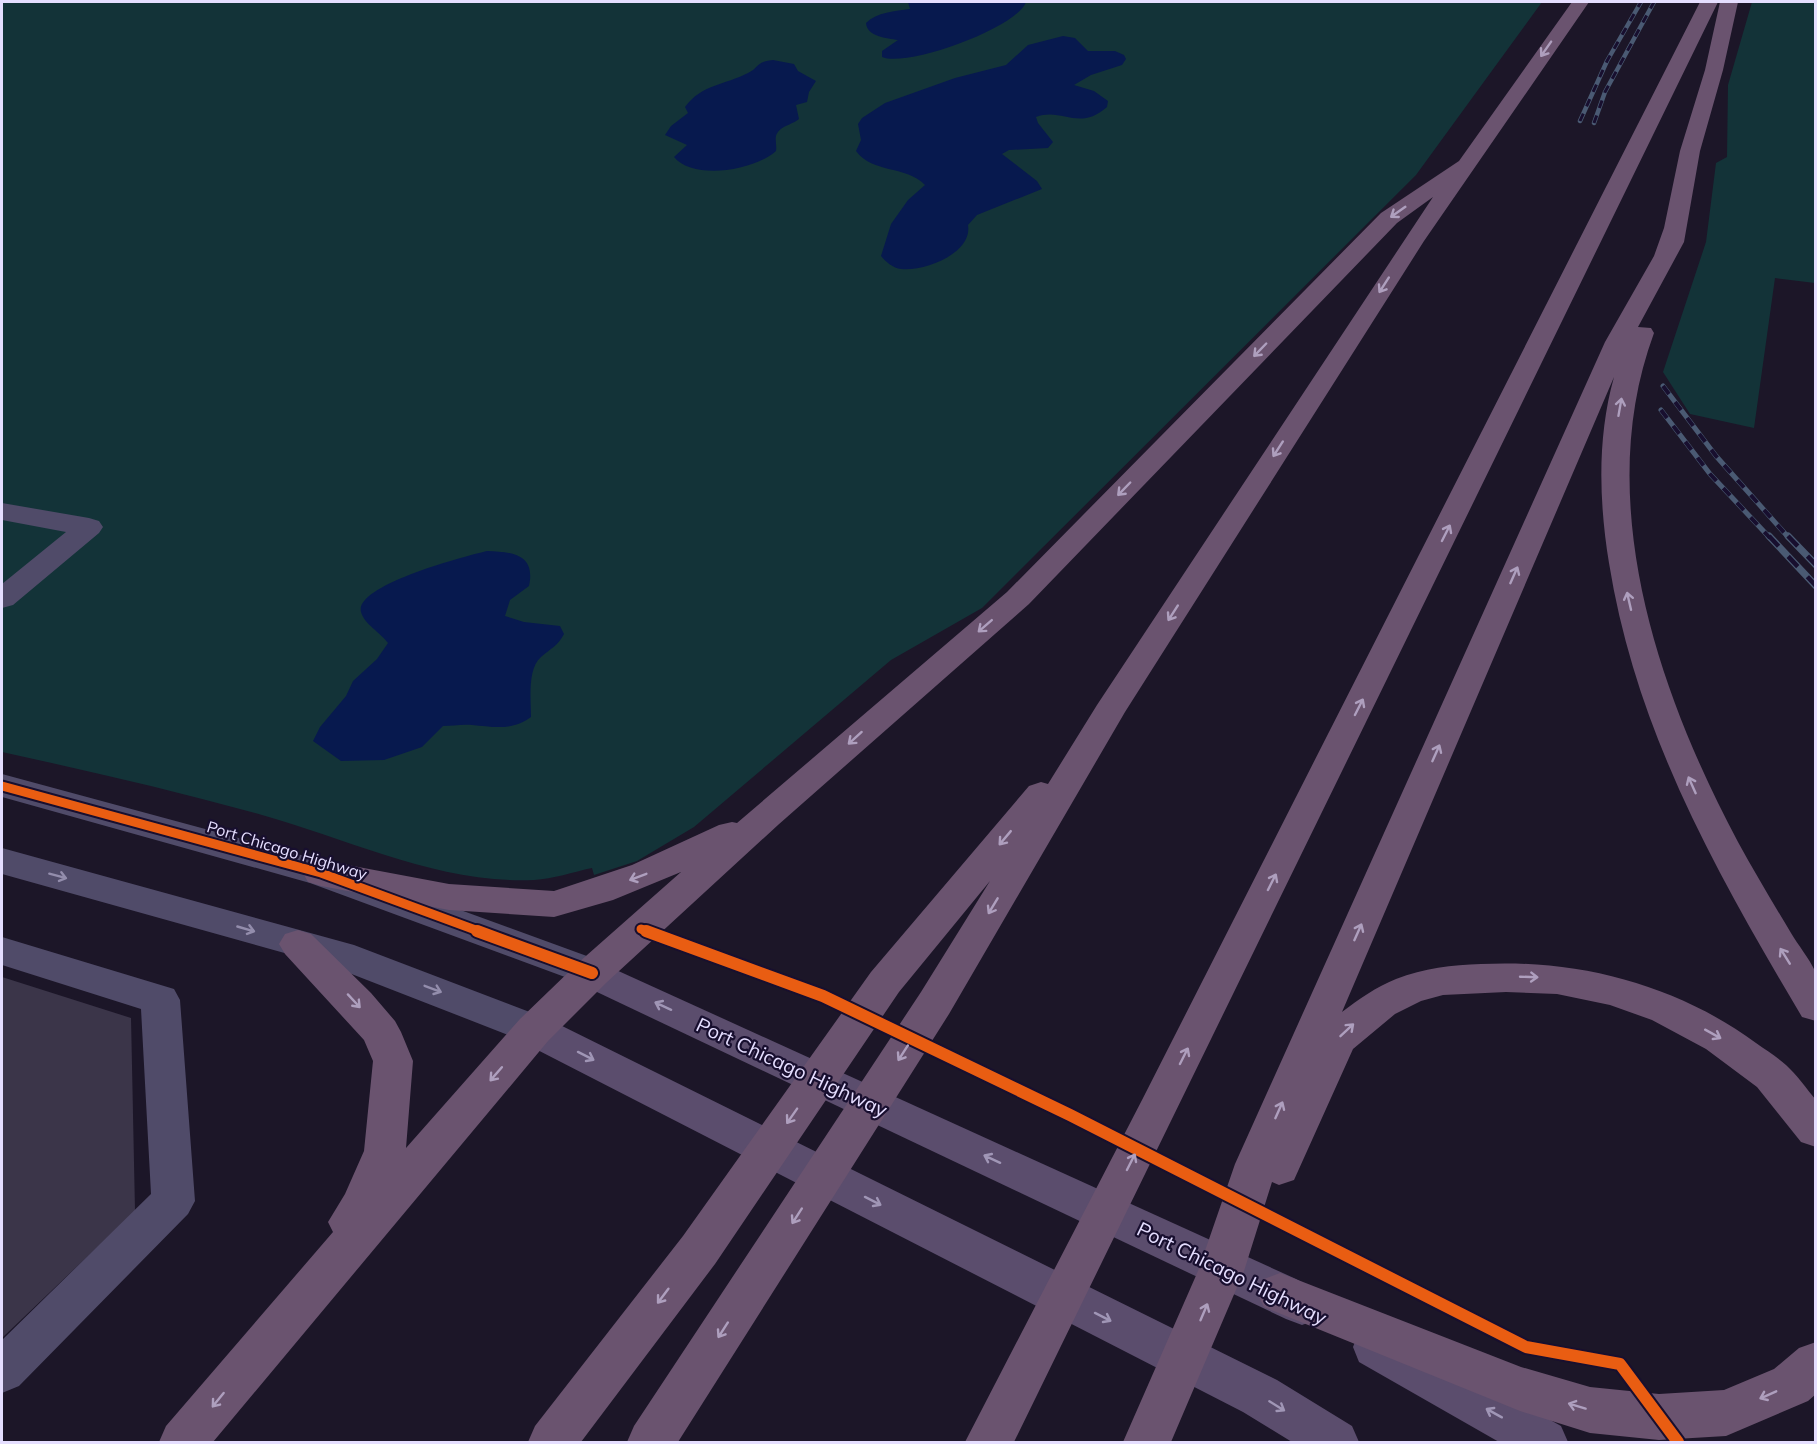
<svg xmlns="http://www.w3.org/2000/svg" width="1817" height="1444" viewBox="0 0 1817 1444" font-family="Mulish,sans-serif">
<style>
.green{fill:#133338}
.water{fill:#07194e}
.building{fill:#3b3549}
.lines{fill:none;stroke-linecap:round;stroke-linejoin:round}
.minor{fill:#504b69;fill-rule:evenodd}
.major{fill:#5b4d6d;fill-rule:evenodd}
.highway{fill:#6a536f;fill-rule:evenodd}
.rail-far2-casing{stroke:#4a5a73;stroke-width:4.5}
.rail-far1-casing{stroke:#4a5a73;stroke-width:5}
.rail-casing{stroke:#4a5a73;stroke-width:7}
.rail-far2{stroke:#180f2f;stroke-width:3;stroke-dasharray:8;stroke-linecap:butt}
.rail-far1{stroke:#180f2f;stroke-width:4;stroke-dasharray:10;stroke-linecap:butt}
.rail{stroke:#180f2f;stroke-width:4.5;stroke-dasharray:14;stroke-linecap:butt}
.cycleway-far1-casing{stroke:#180f2f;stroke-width:13}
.cycleway-casing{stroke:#180f2f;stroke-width:16}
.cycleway-far1{stroke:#e95d12;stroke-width:9}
.cycleway{stroke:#e95d12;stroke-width:12}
.oneway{stroke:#ae9fbe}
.oneway2{stroke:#938dac}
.oneway3{stroke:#a096b6}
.labels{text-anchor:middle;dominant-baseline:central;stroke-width:4.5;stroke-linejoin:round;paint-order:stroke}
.street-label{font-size:16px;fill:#e5deff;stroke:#180f2f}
.near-street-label{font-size:20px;fill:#e5deff;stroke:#180f2f}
</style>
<rect width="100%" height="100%" fill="#1c1628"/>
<g class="green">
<path d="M2,2H1542L1416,175L982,608L891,660L694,827L637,861L594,875L592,868C573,872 553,879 534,880C439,884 351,840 262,815C176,791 89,771 2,752Z"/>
<path d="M1752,2H1816L1815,283L1775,278L1754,428L1690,414L1663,372L1706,242L1716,163L1727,157L1728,85Z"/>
</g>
<g class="water">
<path d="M908,2H1026C1017,28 906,68 882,57V51L898,40C887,38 867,37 866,23C877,12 895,11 910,9Z"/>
<path d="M1063,36L1075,38L1088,51H1115L1124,55L1126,59L1122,65L1091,75L1074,85L1094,91L1108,101L1107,107C1079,132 1062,107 1036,117L1038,123L1053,142L1048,148L1009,150L1002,154L1037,181L1042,189L977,215L968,225C973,253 924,272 901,269C893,268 886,262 881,256L891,224L908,200L925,185C906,165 873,174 856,151L861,140L858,124L862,118L885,103L955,78L1006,65L1028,45Z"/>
<path d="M773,60L794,64L798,71L816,81L809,92L807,102L796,105L799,119C792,125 779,126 776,136C775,141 777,146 776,151C755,170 694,181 674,157L687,145L665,135L671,126L688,113L685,107C702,84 725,85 748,73C760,67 755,62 773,60Z"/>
<path d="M487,551C512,552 536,554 529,586L510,600L505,616L524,622L560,626L564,634C558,646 550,649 541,657C527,669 531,701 531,717C512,731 494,727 472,725C462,724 452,726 443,726L422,747L384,760L341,761L313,741L320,727L346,696L353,681L377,659L388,643C381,633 364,624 361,612C354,585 466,556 487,551Z"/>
</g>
<path class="building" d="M2,977L131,1018L135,1211L2,1338Z"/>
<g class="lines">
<g class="minor">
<path d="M2,503L89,518L99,521L103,527L99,533L13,605L2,608V584L66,532L2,520Z"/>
<path d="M2,774L334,864L606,963L611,973L606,983L592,987L310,883L2,797Z"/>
<path d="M2,848L354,945L548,1019L554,1030L548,1041L534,1045L331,966L2,874Z"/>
<path d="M2,937L174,989L180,1000L195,1201L188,1214L19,1386L2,1393V1340L151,1194L141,1009L2,965Z"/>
</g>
<g class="major">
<path d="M592,959L1296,1279L1318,1291L1325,1305L1318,1319L1302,1325L1286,1319L578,983L573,973L578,963Z"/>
<path d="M534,1015L548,1019L1277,1380L1352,1426L1359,1442H1292L1243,1412L520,1041L514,1030L520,1019Z"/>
<path d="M1376,1326L1393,1332L1561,1426L1568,1442H1499L1359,1362L1353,1347L1359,1332Z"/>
</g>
<g class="highway">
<path d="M1572,2H1589L1424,241L1125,712L949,1014L678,1442H627L634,1426L921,992L990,881L899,992L715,1264L581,1442H528L535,1426L683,1236L871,972L1029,786L1041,782L1048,784L1097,705L1433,197L1397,223L1029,604L778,825L606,983L548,1041L213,1442H159L166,1426L333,1232L328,1222L345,1194L364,1151L373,1061L364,1040L285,954L279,944L285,934L298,930L311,934L371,993L395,1021L401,1032L413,1061L406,1148L520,1019L578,963L681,872L613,900L554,917L449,910L321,886L308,882L303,873L308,864L321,860L449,884L554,891L632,865L719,825L732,822L737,823L1007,592L1381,213L1459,161Z"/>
<path d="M1700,2H1718L1014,1442H965L1142,1100Z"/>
<path d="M1720,2H1738L1723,70L1700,151L1684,242L1638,327L1651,328L1654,333C1592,500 1658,692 1738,842C1755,873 1773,903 1791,933C1798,945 1809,958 1815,971C1817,981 1816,1009 1816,1021L1802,1017C1716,872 1636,731 1609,563C1599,502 1597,437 1614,377L1342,1012C1359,999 1376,987 1396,979C1424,968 1452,965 1481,964C1579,959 1677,985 1756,1043C1766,1050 1777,1057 1786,1065C1797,1075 1806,1088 1816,1100V1147L1801,1142L1757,1087L1706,1049L1652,1020L1610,1005L1557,994L1506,992L1443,995L1421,1001L1395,1014L1353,1049L1294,1180L1279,1185L1272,1182L1244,1271L1171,1442H1123L1198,1271L1235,1164L1605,342L1654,256L1664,228L1680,151L1705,70Z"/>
<path d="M1280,1273L1521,1367L1590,1387L1659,1394L1724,1390L1774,1369L1799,1348L1816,1342V1394L1808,1401L1726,1436L1659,1440L1590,1433L1520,1411L1264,1307L1257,1293L1264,1279Z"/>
</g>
<g class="rail-far2-casing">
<g id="rail-far2">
<path d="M1580,121L1607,61L1641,2"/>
<path d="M1594,123L1605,92L1654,2"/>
</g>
</g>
<g class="rail-far1-casing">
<g id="rail-far1">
<path d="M1663,386L1716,456L1789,538"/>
<path d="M1661,410L1710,474L1770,538"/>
</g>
</g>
<g class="rail-casing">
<g id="rail">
<path d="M1769,536L1816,586"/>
<path d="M1788,536L1816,565"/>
</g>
</g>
<use href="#rail-far2" class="rail-far2"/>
<use href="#rail-far1" class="rail-far1"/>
<use href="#rail" class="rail"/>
<g class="cycleway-far1-casing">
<g id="cycleway-far1">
<path d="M2,786L321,873L481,932"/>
<path d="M641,929L650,932"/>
</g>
</g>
<g class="cycleway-casing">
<g id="cycleway">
<path d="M477,931L592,973"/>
<path d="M646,931L823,996L1070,1115L1526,1347L1620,1364L1678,1442"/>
</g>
</g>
<use href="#cycleway-far1" class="cycleway-far1"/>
<use href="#cycleway" class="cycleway"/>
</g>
<defs><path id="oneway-shaft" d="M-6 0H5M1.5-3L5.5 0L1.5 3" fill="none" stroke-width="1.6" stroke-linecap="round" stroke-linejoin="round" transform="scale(1.5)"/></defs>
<g class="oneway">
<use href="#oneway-shaft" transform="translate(1546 49) rotate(125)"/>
<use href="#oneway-shaft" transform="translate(1398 212) rotate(145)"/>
<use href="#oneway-shaft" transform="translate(1384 285) rotate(123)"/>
<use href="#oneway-shaft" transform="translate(1260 350) rotate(134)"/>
<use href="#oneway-shaft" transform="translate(1620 407) rotate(-80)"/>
<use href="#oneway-shaft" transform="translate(1278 449) rotate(123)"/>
<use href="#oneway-shaft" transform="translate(1124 489) rotate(134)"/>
<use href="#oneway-shaft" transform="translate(1446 533) rotate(-63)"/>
<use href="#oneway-shaft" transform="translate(1514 575) rotate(-66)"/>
<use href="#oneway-shaft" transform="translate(1629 601) rotate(-103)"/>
<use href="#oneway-shaft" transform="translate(1173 613) rotate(123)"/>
<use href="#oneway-shaft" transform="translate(985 626) rotate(139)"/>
<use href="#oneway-shaft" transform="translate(1359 707) rotate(-63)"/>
<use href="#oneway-shaft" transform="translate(855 738) rotate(138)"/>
<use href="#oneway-shaft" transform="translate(1436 753) rotate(-66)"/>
<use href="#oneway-shaft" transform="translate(1692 785) rotate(-114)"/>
<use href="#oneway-shaft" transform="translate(1005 838) rotate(130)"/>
<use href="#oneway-shaft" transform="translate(638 877) rotate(159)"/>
<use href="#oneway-shaft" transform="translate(1272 882) rotate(-63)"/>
<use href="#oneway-shaft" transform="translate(993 906) rotate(121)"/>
<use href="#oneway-shaft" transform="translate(1358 932) rotate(-66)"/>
<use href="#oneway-shaft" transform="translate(1785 956) rotate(-122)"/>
<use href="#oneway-shaft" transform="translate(1529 977) rotate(2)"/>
<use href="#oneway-shaft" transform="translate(354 1001) rotate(47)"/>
<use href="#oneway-shaft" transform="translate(1347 1030) rotate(-43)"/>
<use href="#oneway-shaft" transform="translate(1713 1034) rotate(29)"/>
<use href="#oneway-shaft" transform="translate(903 1053) rotate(123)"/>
<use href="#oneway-shaft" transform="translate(1184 1056) rotate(-63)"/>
<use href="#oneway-shaft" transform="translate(496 1074) rotate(131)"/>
<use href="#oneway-shaft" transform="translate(1279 1110) rotate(-66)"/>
<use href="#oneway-shaft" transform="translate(792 1116) rotate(125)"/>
<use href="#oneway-shaft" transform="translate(1131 1162) rotate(-63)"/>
<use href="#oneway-shaft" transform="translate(797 1216) rotate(123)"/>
<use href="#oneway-shaft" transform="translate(663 1296) rotate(127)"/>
<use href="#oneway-shaft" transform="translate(1204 1312) rotate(-67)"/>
<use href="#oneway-shaft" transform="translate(723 1330) rotate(123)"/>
<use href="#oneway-shaft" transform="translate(1768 1395) rotate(156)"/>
<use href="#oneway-shaft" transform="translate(218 1400) rotate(129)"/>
<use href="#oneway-shaft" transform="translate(1577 1406) rotate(-163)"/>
</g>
<g class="oneway2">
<use href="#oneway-shaft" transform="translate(58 876) rotate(15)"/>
<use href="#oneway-shaft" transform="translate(246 929) rotate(16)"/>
<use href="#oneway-shaft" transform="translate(433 989) rotate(21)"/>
</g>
<g class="oneway3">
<use href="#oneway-shaft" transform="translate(663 1006) rotate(-155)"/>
<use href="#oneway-shaft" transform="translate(586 1056) rotate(27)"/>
<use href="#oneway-shaft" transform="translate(992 1159) rotate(-155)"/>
<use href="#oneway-shaft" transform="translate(873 1201) rotate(27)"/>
<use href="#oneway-shaft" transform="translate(1103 1317) rotate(27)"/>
<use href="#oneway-shaft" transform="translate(1277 1406) rotate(32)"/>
<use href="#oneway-shaft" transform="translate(1494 1413) rotate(-151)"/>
</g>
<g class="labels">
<g class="street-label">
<text transform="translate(287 850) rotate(17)">Port Chicago Highway</text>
</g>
<g class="near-street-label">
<text transform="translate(792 1067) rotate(25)">Port Chicago Highway</text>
<text transform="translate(1232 1273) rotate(26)">Port Chicago Highway</text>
</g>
</g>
<rect width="1817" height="1444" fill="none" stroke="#e5deff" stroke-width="6"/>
</svg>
